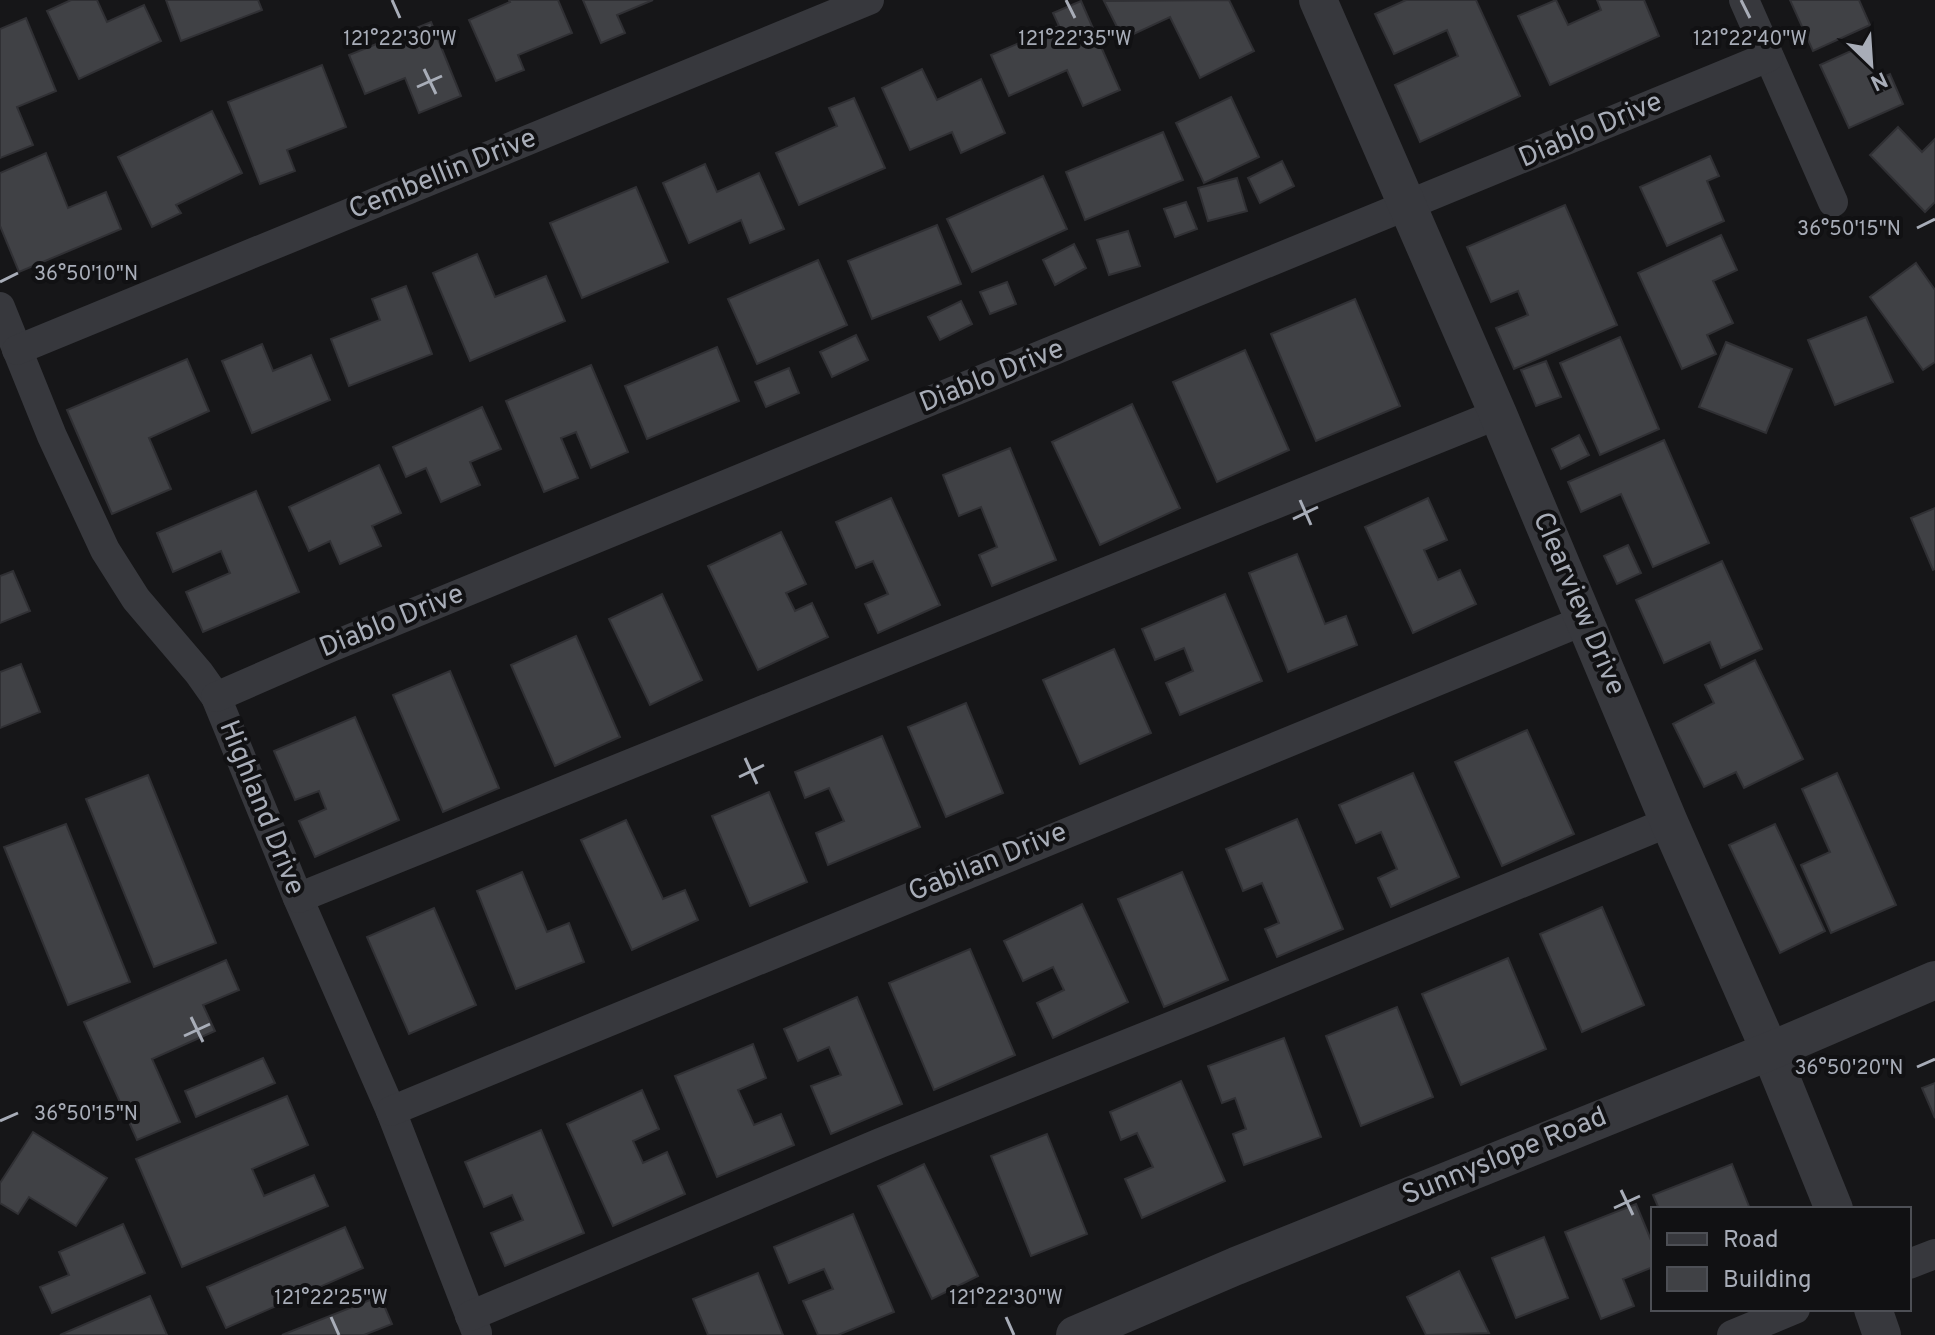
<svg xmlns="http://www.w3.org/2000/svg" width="1935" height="1335" viewBox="0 0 1935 1335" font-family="Overpass,sans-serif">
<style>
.building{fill:#404145;stroke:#303034;stroke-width:2}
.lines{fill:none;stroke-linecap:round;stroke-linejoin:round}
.minor{stroke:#37383d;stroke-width:30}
.tertiary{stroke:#37383d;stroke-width:38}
.ticks{fill:none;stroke:#a8adb8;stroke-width:3}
.labels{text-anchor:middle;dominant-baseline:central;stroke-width:8;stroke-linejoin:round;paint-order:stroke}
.street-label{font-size:28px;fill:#a8adb8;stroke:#111113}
.ticks-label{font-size:20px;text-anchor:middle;fill:#a8adb8;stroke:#111113;stroke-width:8;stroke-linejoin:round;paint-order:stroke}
</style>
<rect width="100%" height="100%" fill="#161618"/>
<g class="building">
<path d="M71,0H97L107,22L144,5L161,41L79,79L47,11Z"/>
<path d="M166,0H258L262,10L181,41Z"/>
<path d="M509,0H558L572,33L518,55L524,70L496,81L469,20L510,2Z"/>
<path d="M583,0H653L617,15L625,33L601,43Z"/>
<path d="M1229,0L1254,51L1200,78L1170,17L1123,39L1104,1Z"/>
<path d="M1406,0H1476L1520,96L1420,142L1395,85L1458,56L1447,30L1394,54L1375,14Z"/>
<path d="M1556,0L1568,25L1601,10L1597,0H1644L1659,36L1550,85L1518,16Z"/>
<path d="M1790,0H1859L1870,25L1813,51Z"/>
<path d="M1081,1L1120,90L1083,106L1067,70L1009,96L991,55L1059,26L1053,13Z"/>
<path d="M26,18L56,91L17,107L33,145L0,158V29Z"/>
<path d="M431,22L461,96L419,113L405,78L365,94L349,55Z"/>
<path d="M1864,45L1879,79L1890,74L1903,104L1849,128L1820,65Z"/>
<path d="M322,65L346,127L287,150L295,171L260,184L228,102Z"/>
<path d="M922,69L937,100L981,79L1005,133L961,153L952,132L910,150L882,88Z"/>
<path d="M1231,97L1259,157L1204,183L1176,123Z"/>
<path d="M854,98L885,168L799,205L776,153L837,126L829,108Z"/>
<path d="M212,111L242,173L176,205L181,213L152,227L118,157Z"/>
<path d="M1898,127L1922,152L1935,139V202L1925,212L1870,155Z"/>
<path d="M1163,132L1183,180L1085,220L1066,172Z"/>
<path d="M46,153L68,208L106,192L121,229L19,272L0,226V173Z"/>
<path d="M1710,156L1719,176L1707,181L1724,221L1667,246L1640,187Z"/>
<path d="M1282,161L1294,186L1260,203L1248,178Z"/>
<path d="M705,164L717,192L759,173L784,229L750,243L741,220L689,243L663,183Z"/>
<path d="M1043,176L1067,229L972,272L947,219Z"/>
<path d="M1237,178L1247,211L1208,221L1198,188Z"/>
<path d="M636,187L668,262L582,298L550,223Z"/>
<path d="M1186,202L1197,229L1175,237L1164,209Z"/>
<path d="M1565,205L1617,325L1514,369L1496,328L1528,315L1518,291L1491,302L1467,247Z"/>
<path d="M937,225L961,284L872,319L848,261Z"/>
<path d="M1128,231L1140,266L1109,275L1097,240Z"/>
<path d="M1721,235L1737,270L1713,281L1733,323L1707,335L1716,354L1682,369L1638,273Z"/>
<path d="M1074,244L1086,268L1055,285L1043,260Z"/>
<path d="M477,254L495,297L546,276L565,321L470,361L433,273Z"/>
<path d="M818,260L847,325L757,364L728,299Z"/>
<path d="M1916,263L1935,290V362L1923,370L1870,297Z"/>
<path d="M1007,282L1016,304L990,314L980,292Z"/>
<path d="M406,286L432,354L349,386L331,339L380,320L372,299Z"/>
<path d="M1355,299L1400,406L1316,441L1271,334Z"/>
<path d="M961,301L972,324L940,340L928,317Z"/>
<path d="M1866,317L1893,382L1835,405L1808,340Z"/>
<path d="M856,335L868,360L832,377L820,352Z"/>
<path d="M1620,337L1659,429L1600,455L1560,363Z"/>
<path d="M1726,342L1792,369L1766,433L1699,407Z"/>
<path d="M262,344L273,371L311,355L330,400L252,433L222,361Z"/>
<path d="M717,347L739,401L647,439L625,386Z"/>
<path d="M1245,350L1289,450L1217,482L1173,382Z"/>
<path d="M187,359L209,411L149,438L171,489L112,514L67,410Z"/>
<path d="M1546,361L1561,397L1536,406L1521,370Z"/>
<path d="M591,365L628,452L591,468L576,432L561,438L578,478L544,492L506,401Z"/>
<path d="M789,368L799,393L766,407L755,382Z"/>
<path d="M1132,404L1180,508L1100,545L1052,442Z"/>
<path d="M482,407L501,449L470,462L480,485L441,502L426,468L406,477L393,447Z"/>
<path d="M1579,435L1589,455L1561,469L1552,449Z"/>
<path d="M1664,440L1709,543L1653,567L1621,494L1581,512L1568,482Z"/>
<path d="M1010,448L1056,560L992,586L979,555L997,547L981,507L959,516L943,475Z"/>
<path d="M379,465L401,513L372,526L381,546L340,564L330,541L309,551L289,507Z"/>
<path d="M256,491L299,592L203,632L186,592L230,573L221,551L173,572L157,533Z"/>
<path d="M891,498L940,605L878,633L865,604L888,594L873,561L856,568L836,522Z"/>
<path d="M1428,498L1447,540L1424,550L1438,580L1460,570L1476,604L1413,633L1365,527Z"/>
<path d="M1935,508V569L1933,570L1911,518Z"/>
<path d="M781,532L806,584L786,593L795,611L812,603L828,637L758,670L708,566Z"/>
<path d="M1628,545L1641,573L1617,584L1604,556Z"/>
<path d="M1297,554L1325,624L1346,616L1357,645L1288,672L1249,573Z"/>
<path d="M1722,561L1762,649L1721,668L1710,642L1664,663L1636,600Z"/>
<path d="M13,571L30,611L0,623V576Z"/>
<path d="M662,594L702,680L650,705L609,619Z"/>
<path d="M1225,594L1262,681L1180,715L1166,683L1193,671L1184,648L1155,660L1142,629Z"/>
<path d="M576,636L620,737L555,766L511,665Z"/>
<path d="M1114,649L1151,733L1080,764L1043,680Z"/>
<path d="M1755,660L1803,759L1744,788L1736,772L1704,787L1673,724L1714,703L1705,685Z"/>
<path d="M21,664L40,712L0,728V672Z"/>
<path d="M450,671L499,788L443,812L393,695Z"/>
<path d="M966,703L1003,793L946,817L908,727Z"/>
<path d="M355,717L399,820L315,857L299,821L326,809L319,791L295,800L274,751Z"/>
<path d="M1527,730L1574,834L1502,866L1455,762Z"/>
<path d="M882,736L920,827L828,865L816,833L844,821L829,788L805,798L795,772Z"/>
<path d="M1413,773L1459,877L1391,907L1378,878L1397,869L1381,832L1356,843L1339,805Z"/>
<path d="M1837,773L1896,905L1831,933L1801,865L1830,852L1802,789Z"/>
<path d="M148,775L216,943L154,967L86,799Z"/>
<path d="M769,792L807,882L750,906L712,816Z"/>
<path d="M1297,819L1343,929L1277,957L1265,929L1279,923L1262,883L1243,891L1226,849Z"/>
<path d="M626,820L663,899L685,890L698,920L632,950L581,840Z"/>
<path d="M66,824L130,982L68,1005L4,847Z"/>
<path d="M1775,824L1825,931L1780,953L1729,845Z"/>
<path d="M522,872L547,932L569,923L584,962L516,989L477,891Z"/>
<path d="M1182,872L1228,980L1164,1007L1118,899Z"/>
<path d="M1082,904L1128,1002L1053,1038L1037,1003L1064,990L1053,967L1023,981L1004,941Z"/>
<path d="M1602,907L1644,1005L1582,1032L1540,934Z"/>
<path d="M434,908L476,1005L409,1034L367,937Z"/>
<path d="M970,949L1015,1055L934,1090L889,983Z"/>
<path d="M1508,958L1546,1049L1461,1085L1422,994Z"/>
<path d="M226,960L239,990L203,1005L215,1031L152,1059L180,1122L137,1140L84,1022Z"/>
<path d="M857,997L902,1104L831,1134L811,1086L841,1075L829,1047L798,1061L784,1029Z"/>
<path d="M1397,1007L1433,1097L1361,1126L1326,1036Z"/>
<path d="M1284,1038L1321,1137L1244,1165L1233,1134L1246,1129L1235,1098L1222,1103L1208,1066Z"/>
<path d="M753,1044L766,1078L738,1090L754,1125L781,1114L794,1145L717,1177L675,1076Z"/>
<path d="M263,1058L275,1083L196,1117L185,1091Z"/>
<path d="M1181,1081L1225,1181L1142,1218L1125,1179L1153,1167L1137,1133L1121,1140L1110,1112Z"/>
<path d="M1935,1083V1118L1922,1088Z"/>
<path d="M642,1090L659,1129L633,1141L643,1163L667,1152L685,1194L613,1226L567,1124Z"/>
<path d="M287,1096L308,1145L252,1169L264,1196L314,1175L328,1206L182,1267L136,1159Z"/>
<path d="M541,1130L584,1233L505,1266L491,1233L523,1220L512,1195L484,1207L465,1162Z"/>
<path d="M33,1132L107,1178L76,1226L29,1197L18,1214L0,1203V1183Z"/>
<path d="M1047,1134L1087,1234L1031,1256L991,1156Z"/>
<path d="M924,1164L978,1276L932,1299L878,1186Z"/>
<path d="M1732,1164L1750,1209H1659L1653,1195Z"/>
<path d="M1636,1204L1653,1245V1267L1623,1279L1634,1306L1601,1319L1565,1232Z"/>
<path d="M853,1214L894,1312L838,1335H818L803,1301L833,1289L824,1269L789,1283L774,1247Z"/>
<path d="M123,1224L145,1273L52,1313L40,1287L69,1275L59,1252Z"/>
<path d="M345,1227L363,1268L226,1328L207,1287Z"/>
<path d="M1544,1237L1568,1298L1516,1318L1492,1258Z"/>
<path d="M1459,1271L1489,1333L1426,1335L1407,1297Z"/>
<path d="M758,1273L783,1335H708L693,1299Z"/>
<path d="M150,1296L167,1335H60Z"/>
<path d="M380,1296L392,1324L364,1335H282Z"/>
</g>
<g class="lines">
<g class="minor">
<path d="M1744,0L1833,202"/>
<path d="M0,307L52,436L105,550L136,599L199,673L216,697L298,898L391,1111L477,1333"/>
<path d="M17,350L869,0"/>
<path d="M216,697L326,649L1768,57"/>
<path d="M298,898L1498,414"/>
<path d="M391,1111L1585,620"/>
<path d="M1909,1264L1935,1254"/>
<path d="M470,1316L880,1143L1210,1011L1669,822"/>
<path d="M1732,1335L1795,1309"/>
</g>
<g class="tertiary">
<path d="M1318,0L1498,414L1669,822L1770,1051L1834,1209"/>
<path d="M1873,1309L1882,1335"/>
<path d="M1075,1335L1236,1266L1770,1051L1935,980"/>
</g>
</g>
<path class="ticks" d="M392,0L400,18M1066,0L1075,18M1741,0L1750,18M424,69L436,94M417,87L442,76M1917,228L1935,219M0,282L18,273M1300,500L1311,525M1293,519L1318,507M745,758L757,784M739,777L764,765M191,1017L203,1042M184,1036L210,1024M1917,1067L1935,1059M0,1121L18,1113M1621,1190L1633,1215M1614,1208L1640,1196M331,1317L339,1335M1006,1317L1014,1335"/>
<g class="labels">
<g class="street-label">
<text transform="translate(1591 131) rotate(-23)">Diablo Drive</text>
<text transform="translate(443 175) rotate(-22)">Cembellin Drive</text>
<text transform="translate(992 377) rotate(-22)">Diablo Drive</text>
<text transform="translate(1578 604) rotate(67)">Clearview Drive</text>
<text transform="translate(392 622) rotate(-22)">Diablo Drive</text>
<text transform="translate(261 808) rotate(68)">Highland Drive</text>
<text transform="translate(988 863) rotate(-22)">Gabilan Drive</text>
<text transform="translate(1505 1157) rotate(-22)">Sunnyslope Road</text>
</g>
</g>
<g class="ticks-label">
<text x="400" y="45">121°22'30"W</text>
<text x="1075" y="45">121°22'35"W</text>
<text x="1750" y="45">121°22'40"W</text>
<text x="1849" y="235">36°50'15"N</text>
<text x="86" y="280">36°50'10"N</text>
<text x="1849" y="1074">36°50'20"N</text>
<text x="86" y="1120">36°50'15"N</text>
<text x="331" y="1304">121°22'25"W</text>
<text x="1006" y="1304">121°22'30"W</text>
</g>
<rect x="1651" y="1207" width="260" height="104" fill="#111113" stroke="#4d4f55" stroke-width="2"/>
<rect x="1667" y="1233" width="40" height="12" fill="#37383d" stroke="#4d4f55" stroke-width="2"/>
<text x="1723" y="1247" font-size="24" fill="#a8adb8">Road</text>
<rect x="1667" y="1267" width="40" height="24" fill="#404145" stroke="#4d4f55" stroke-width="2"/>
<text x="1723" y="1287" font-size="24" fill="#a8adb8">Building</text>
<g transform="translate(1871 64) rotate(155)" stroke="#111113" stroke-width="6" paint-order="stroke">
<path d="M0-6L14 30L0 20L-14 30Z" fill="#a8adb8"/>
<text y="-12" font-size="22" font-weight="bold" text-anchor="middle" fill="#a8adb8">N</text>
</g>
</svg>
